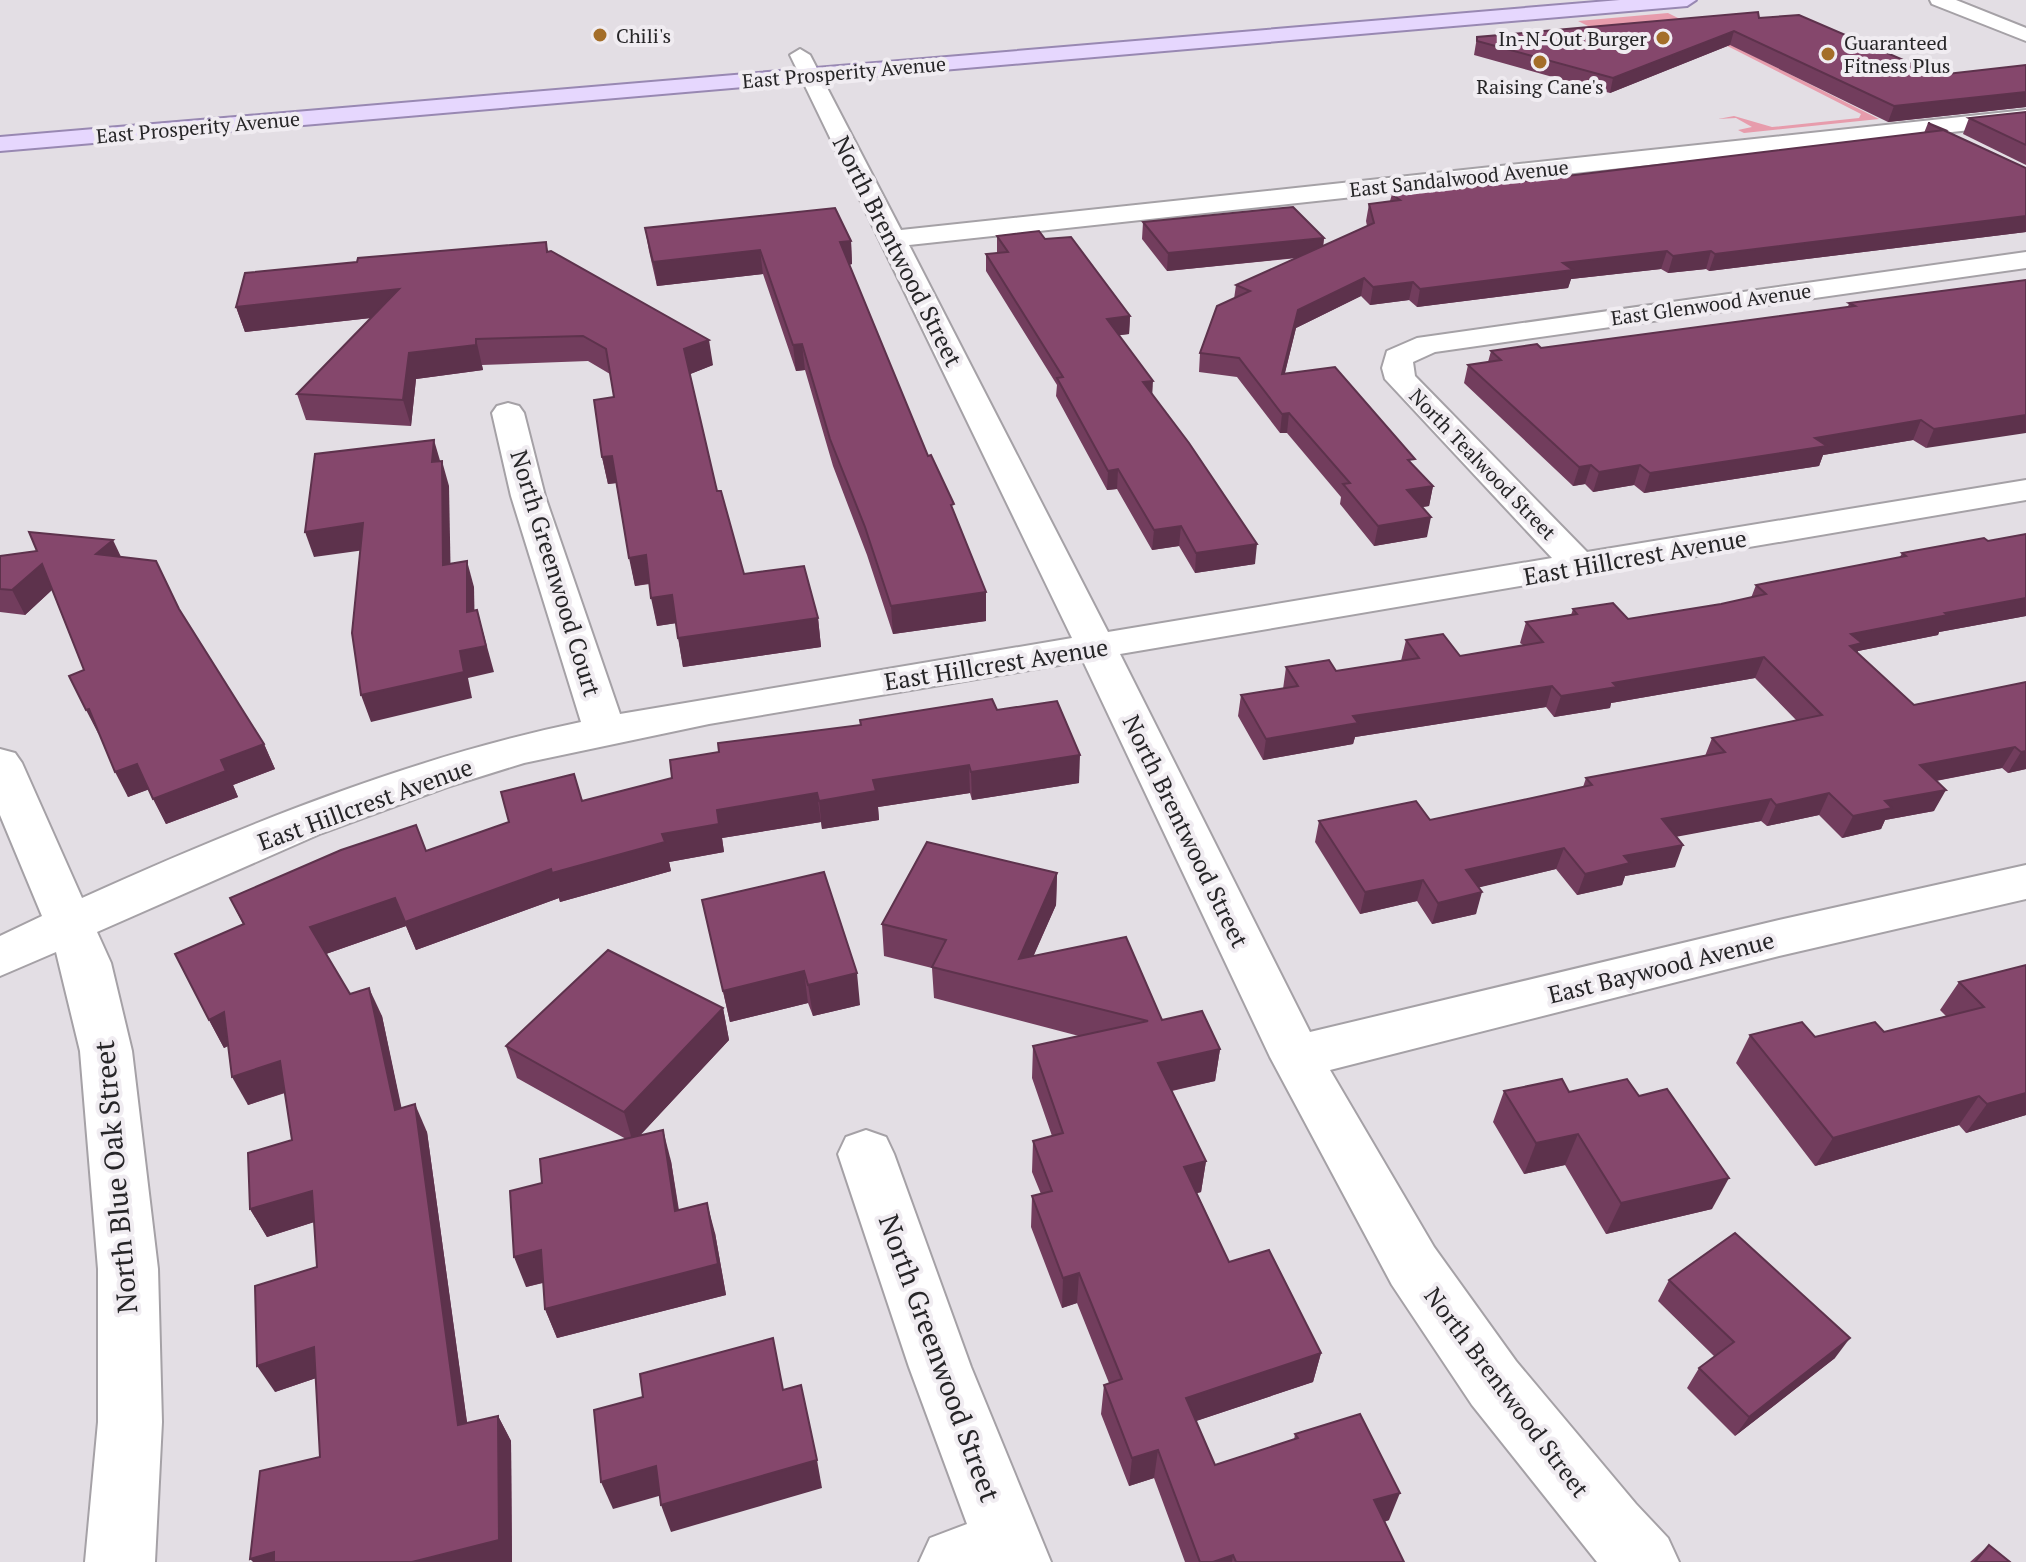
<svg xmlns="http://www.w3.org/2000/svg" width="2026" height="1562" viewBox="0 0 2026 1562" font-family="'PT Serif',serif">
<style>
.green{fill:#e79cac}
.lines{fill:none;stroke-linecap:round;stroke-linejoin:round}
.minor-casing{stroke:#a5a1a6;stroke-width:4}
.major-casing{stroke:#9888b2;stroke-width:4}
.minor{fill:#fff;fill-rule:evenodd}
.major{fill:#e6d7fe;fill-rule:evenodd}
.wall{fill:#723d5d}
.shaded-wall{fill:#5d324c}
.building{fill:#85476c;stroke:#5d324c;stroke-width:2}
.poi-dot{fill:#a46e29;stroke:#f0ecf1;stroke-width:3}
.labels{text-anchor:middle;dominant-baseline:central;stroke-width:8;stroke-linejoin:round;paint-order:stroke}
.far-poi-label{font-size:20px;fill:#262527;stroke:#f0ecf1;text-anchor:start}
.far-street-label{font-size:20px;fill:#262527;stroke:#f0ecf1}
.street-label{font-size:24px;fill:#262527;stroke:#f0ecf1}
.near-street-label{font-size:28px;fill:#262527;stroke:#f0ecf1}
</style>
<rect width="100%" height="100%" fill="#e3dee4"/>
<path class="green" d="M1668,13L1879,119L1744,133L1738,130L1752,127L1736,118L1718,119L1734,116L1772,127L1859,118L1861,114L1692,28L1596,30L1578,21Z"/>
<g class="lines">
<g class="minor-casing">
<g id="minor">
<path d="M1930,0H1956L2026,28V41L1932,4Z"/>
<path d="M800,49L810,55L901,230L2026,110V124L909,245L1108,632L1552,558L1385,379L1382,368L1387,351L1417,338L2026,252V268L1435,352L1413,362L1415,376L1587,552L2026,480V500L1120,654L1310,1032L1779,920L2026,865V899L1779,956L1330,1070L1434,1247L1516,1361L1636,1504L1668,1538L1679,1562H1597L1472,1405L1392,1285L1270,1057L1083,661L709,724L524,763L447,787L322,833L97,932L111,963L132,1051L158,1269L162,1422L155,1562H85L98,1422V1269L80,1051L56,952L0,976V936L42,916L0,815V749L15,753L22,763L82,898C242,826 408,758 581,722L511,496L492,413L497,406L508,403L519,406L524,413L545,496L620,714L1072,638L790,55Z"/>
<path d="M866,1130L886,1137L894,1154L971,1367L1051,1562H919L930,1538L967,1524L909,1367L838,1154L846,1137Z"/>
</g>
</g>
<g class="major-casing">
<path id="major" d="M1620,0H1696L1687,6L0,151V137Z"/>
</g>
<use href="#minor" class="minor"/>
<use href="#major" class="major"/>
</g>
<g class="wall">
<path d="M1759,18L1938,75L2026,65V107L1888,122L1730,45L1610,93L1474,55L1477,37Z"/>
<path d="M2026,112V165L1963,134L1969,118Z"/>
<path d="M1928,123L2026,168V232L1709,271L1706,269L1668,273L1661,269L1571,279L1568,288L1417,307L1409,300L1370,305L1361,296L1296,328L1285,373L1414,466L1433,486L1429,506L1422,507L1427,537L1374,546L1340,504L1341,497L1287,433H1280L1237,377L1199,372L1200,353L1234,299L1236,285L1297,258L1167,271L1142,239L1143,222L1324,238L1323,246L1367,226L1366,221L1369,204L1390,201L1392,194L1534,180L1924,133Z"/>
<path d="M645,228L851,241L852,264L849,265L928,456L954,512L986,592V621L893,634L867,555L833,466L805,370L796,371L763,274L657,286L649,251Z"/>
<path d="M997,236L1045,239L1130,316L1129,334L1119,335L1152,394L1255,564L1195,573L1179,546L1152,550L1117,489L1107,490L1056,396L1057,385L986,271V254L997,253Z"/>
<path d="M546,242L548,252L713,365L690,374L717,491L744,574L818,618L821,647L683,667L676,623L657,626L650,584L635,586L616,483L608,484L602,457L614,397L610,374L588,361L482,365L483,370L416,379L411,426L306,420L297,394L371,318L245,332L236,307Z"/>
<path d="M2026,280L1926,448L1913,440L1823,455L1819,466L1644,493L1634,485L1593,492L1585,484L1573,486L1464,383L1468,365L1488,362L1491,351L1541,348L1848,307L1849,303Z"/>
<path d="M2026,534V616L1939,632L1938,635L1858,651L1857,653L1914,705L2026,682V769L2008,773L2002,768L1936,781L1934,811L1885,820L1881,829L1842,838L1819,815L1767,826L1761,821L1676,836L1675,867L1625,876L1622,885L1577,895L1556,869L1479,887L1476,914L1432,924L1417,901L1360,914L1315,842L1319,821L1430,820L1583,787L1586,778L1705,756L1712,738L1797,721L1755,678L1611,703L1610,708L1554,717L1546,707L1355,737L1353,744L1263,760L1238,716L1241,695L1283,689L1286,667L1336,671L1401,661L1406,640L1460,656L1523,645L1520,643L1526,622L1571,615L1573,609L1628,619L1721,604L1751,598L1756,585L1900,557L1902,553L1988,541Z"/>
<path d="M0,556L121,557L179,609L264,744L275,769L233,785L238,797L166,824L149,789L128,797L84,670L52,590L25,615L0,612Z"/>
<path d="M997,710L1079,783L972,800L970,793L878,807L879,820L822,829L821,822L722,838L724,852L669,862L671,871L560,902L559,898L416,950L406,926L326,954L350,994L382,1016L401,1108L427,1132L467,1423L498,1416L511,1441L512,1562H253L320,1457L316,1378L275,1392L317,1267L314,1222L267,1237L250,1209L292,1140L285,1093L248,1105L228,1046L224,1048L209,1020L243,924L230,898L426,851L582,801L672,778L719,752L860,725V720Z"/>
<path d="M1057,873L1056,905L1034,955L1220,1049L1215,1081L1172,1091L1206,1161L1201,1192L1197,1193L1229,1262L1321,1353L1313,1382L1196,1421L1215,1465L1294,1440L1295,1434L1389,1520L1384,1522L1404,1562H1185L1154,1478L1129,1486L1101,1414L1104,1385L1109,1383L1077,1303L1062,1308L1031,1227L1032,1196L1041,1194L1032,1172L1033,1141L1052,1136L1032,1078L1033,1046L1079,1036L934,998L932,968L884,956L882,924Z"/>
<path d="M702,900L860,1005L813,1016L808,1003L730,1022Z"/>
<path d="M2026,965V1115L1966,1133L1959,1125L1815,1166L1736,1063L1750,1035L1815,1037L1884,1032L1946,1016L1940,1010L1959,982Z"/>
<path d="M723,1008L729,1040L640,1135L671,1161L679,1210L715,1233L726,1295L557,1338L545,1309L543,1283L526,1287L542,1183L626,1139L517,1078L506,1046Z"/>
<path d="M1504,1091L1569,1092L1639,1096L1712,1209L1606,1234L1565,1165L1524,1174L1493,1122Z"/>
<path d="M1669,1280L1835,1358L1735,1436L1687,1388L1699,1368L1715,1357L1658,1301Z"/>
<path d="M1989,1545L2010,1562H1970Z"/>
</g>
<g class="shaded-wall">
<path d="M1734,31L1730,45L1610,93L1613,78Z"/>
<path d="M2026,92V107L1888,122L1894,106Z"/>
<path d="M2026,215V232L1709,271L1715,254Z"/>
<path d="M1324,238L1322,255L1167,271L1168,253Z"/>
<path d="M851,241L852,264L841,266L840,242Z"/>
<path d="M760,250L763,274L657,286L653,262Z"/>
<path d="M1667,251L1661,269L1571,279L1568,288L1417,307L1420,289L1563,263Z"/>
<path d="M1711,251L1706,269L1668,273L1673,256Z"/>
<path d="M1364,278L1361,296L1296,328L1280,392L1282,374L1298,310Z"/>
<path d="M1413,282L1409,300L1370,305L1373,287Z"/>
<path d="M399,289L406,314L245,332L236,307Z"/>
<path d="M1130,316L1129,334L1106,337L1107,319Z"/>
<path d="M476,339L483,370L416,379L411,426L403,400L409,353Z"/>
<path d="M709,340L713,365L688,375L684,349Z"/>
<path d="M802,344L805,370L796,371L793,345Z"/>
<path d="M1153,381L1152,399L1143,382Z"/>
<path d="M1289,413L1287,433H1280L1282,414Z"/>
<path d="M2026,415V433L1926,448L1934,429Z"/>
<path d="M1921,420L1913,440L1823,455L1819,466L1644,493L1650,473L1815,438Z"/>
<path d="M434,440L441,464L432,462Z"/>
<path d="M612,456L617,483L608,484L602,457Z"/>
<path d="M442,461L449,486L451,591L443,565Z"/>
<path d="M1591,465L1585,484L1573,486L1579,467Z"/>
<path d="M1640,465L1634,485L1593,492L1599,472Z"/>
<path d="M1118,469L1117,489L1107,490L1108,471Z"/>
<path d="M1433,486L1429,506L1403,510L1407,490Z"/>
<path d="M1431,517L1427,537L1374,546L1378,526Z"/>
<path d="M363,523L372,549L314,557L305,532Z"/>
<path d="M1181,526L1179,546L1152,550L1154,530Z"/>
<path d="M113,540L124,563L96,554Z"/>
<path d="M1257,544L1255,564L1195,573L1196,553Z"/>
<path d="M646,555L651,583L635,586L629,558Z"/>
<path d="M467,561L474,587L475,639L467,612Z"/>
<path d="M42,564L54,588L25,615L12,590Z"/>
<path d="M986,592V621L893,634L891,606Z"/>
<path d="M672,595L677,623L657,626L651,598Z"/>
<path d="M2026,598V616L1939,632L1938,635L1858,651L1852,664L1840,666L1851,634L1945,613Z"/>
<path d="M477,610L494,672L468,678L472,698L371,722L361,695L460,651Z"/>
<path d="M818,618L821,647L683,667L678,638Z"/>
<path d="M1764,657L1755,678L1611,703L1610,708L1554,717L1561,696L1613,683Z"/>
<path d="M1552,686L1546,707L1355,737L1353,744L1263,760L1266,739L1353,716Z"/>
<path d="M89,709L99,735L86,710Z"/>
<path d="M264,744L275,769L233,785L238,797L166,824L153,799L221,760Z"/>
<path d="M2015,747L2002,768L1908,786L1920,765Z"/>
<path d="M2026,751V769L2008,773L2021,752Z"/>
<path d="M1080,755L1079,783L972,800L971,772Z"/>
<path d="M137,764L150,789L128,797L115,772Z"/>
<path d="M969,765L970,793L878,807L879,820L822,829L819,801L873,780Z"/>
<path d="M1946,790L1934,811L1885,820L1881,829L1842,838L1853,816L1885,801Z"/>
<path d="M817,793L821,822L722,838L724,852L669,862L671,871L560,902L559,898L416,950L406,926L323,955L310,927L395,898L551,869L662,834L717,810Z"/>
<path d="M1829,793L1819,815L1767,826L1776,805Z"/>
<path d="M1771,799L1761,821L1654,841L1662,819Z"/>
<path d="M1683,845L1675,867L1625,876L1622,885L1577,895L1585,874L1624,856Z"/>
<path d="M1564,848L1556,869L1460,892L1466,870Z"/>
<path d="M1057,873L1056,905L1018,990L1019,959Z"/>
<path d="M1423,880L1417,901L1360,914L1365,892Z"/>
<path d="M1482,892L1476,914L1432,924L1438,903Z"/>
<path d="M804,971L808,1003L730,1022L723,991Z"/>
<path d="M857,973L860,1005L813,1016L808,985Z"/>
<path d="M369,988L382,1016L408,1138L395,1110Z"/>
<path d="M723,1008L729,1040L633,1143L624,1112Z"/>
<path d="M224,1012L240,1040L224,1048L209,1020Z"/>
<path d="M1220,1049L1215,1081L1155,1094L1158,1063Z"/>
<path d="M280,1061L295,1089L248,1105L232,1077Z"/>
<path d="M2026,1093V1115L1966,1133L1987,1104Z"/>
<path d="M1979,1096L1959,1125L1815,1166L1833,1138Z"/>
<path d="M415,1104L427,1132L471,1451L458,1425Z"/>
<path d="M663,1130L671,1161L683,1241L675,1211Z"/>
<path d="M1578,1134L1565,1165L1524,1174L1536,1143Z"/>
<path d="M1206,1161L1201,1192L1180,1198L1184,1167Z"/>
<path d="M1729,1178L1712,1209L1606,1234L1621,1203Z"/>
<path d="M312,1191L327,1218L267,1237L250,1209Z"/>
<path d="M707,1203L715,1233L726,1295L557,1338L545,1309Z"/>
<path d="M541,1250L553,1280L526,1287L514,1257Z"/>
<path d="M1079,1273L1077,1303L1062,1308L1063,1278Z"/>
<path d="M1850,1338L1835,1358L1735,1436L1749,1417Z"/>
<path d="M314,1347L331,1373L275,1392L257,1366Z"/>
<path d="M1321,1353L1313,1382L1181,1426L1186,1398Z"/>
<path d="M498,1416L511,1441L512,1562H412Z"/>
<path d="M1158,1450L1154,1478L1129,1486L1132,1458Z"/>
<path d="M817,1460L822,1488L671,1532L661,1505Z"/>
<path d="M656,1466L666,1494L613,1509L601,1482Z"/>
<path d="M1400,1493L1389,1520L1364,1528L1374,1500Z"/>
<path d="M274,1552L282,1562H253L250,1559Z"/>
<path d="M1233,1555L1232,1562H1213Z"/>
</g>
<g class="building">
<path d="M1758,12L1759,18L1799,15L1938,75L2026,65V92L1894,106L1734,31L1613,78L1477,41V37Z"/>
<path d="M2026,112V145L1969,118Z"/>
<path d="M1928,123L2026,168V216L1715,254L1711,251L1673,256L1667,251L1563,263L1573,270L1420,289L1413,282L1373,287L1364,278L1298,310L1282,374L1335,367L1415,459L1408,460L1433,486L1407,490L1431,517L1378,526L1343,484L1350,483L1289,413L1282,414L1239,358L1200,353L1217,306L1250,291L1236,285L1374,223L1369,204L1400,200L1392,194L1534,180L1945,130Z"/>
<path d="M1293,207L1324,238L1168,253L1143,222Z"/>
<path d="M835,208L851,241L840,242L928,456L931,455L954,504L951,505L986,592L891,606L865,527L830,439L802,344L793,345L760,250L653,262L645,228Z"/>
<path d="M1039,231L1045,239L1071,237L1130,316L1107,319L1153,381L1143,382L1189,443L1257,544L1196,553L1181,526L1154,530L1118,469L1108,471L1057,378L1063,377L986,254L1008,252L997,236Z"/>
<path d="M546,242L547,252L551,251L709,340L684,349L717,491H721L744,574L804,566L818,618L678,638L672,595L651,598L646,555L629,558L612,456L602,457L594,400L614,397L606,349L583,336L476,339V345L409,353L403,400L297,394L399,289L236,307L245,273L357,262L358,258Z"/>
<path d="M2026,280V415L1934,429L1921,420L1815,438L1827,446L1650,473L1640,465L1599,472L1591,465L1579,467L1468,365L1501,360L1491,351L1537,344L1541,348L1855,306L1849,303Z"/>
<path d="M434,440L432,462L442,461L443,565L467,561V612L477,610L486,646L460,651L464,672L361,695L352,633L363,523L305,532L315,454Z"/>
<path d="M29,532L113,540L96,554L156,561L179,609L264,744L221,760L226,771L153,799L137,764L115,772L89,709L86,710L69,676L84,670L42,564L12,590L0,589V556L37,551Z"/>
<path d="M2026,534V598L1945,613L1948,615L1851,634L1862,643L1850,646L1914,705L2026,682V751L2021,752L2015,747L1920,765L1946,790L1885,801L1892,808L1853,816L1829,793L1776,805L1771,799L1662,819L1683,845L1624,856L1630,863L1585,874L1564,848L1466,870L1482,892L1438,903L1423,880L1365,892L1319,821L1416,801L1430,820L1592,785L1586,778L1725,752L1712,738L1822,715L1764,657L1613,683L1617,687L1561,696L1552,686L1353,716L1358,723L1266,739L1241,695L1298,686L1286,667L1329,660L1336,671L1419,658L1406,640L1443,634L1460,656L1543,642L1526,622L1577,614L1573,609L1613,603L1628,619L1721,604L1766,594L1756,585L1906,556L1902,553L1984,538L1988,541Z"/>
<path d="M992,699L997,710L1057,701L1080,755L971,772L969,765L873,780L876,791L819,801L817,793L717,810L719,824L662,834L665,842L552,873L551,869L405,922L395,898L310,927L350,994L369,988L395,1110L415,1104L458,1425L498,1416L499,1540L412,1562H274V1552L250,1559L260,1471L320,1457L314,1347L257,1366L255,1286L317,1267L312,1191L250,1209L248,1153L292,1140L280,1061L232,1077L224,1012L209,1020L175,954L244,924L230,898L341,850L416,825L426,851L509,822L501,792L574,774L582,801L672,778L670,760L719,752L718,743L861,725L860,720Z"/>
<path d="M927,842L1057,873L1019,959L1126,937L1162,1020L1202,1011L1220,1049L1158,1063L1206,1161L1184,1167L1229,1262L1269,1250L1321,1353L1186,1398L1215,1465L1298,1438L1295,1434L1360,1414L1400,1493L1374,1500L1404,1562H1236L1233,1555L1213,1562H1200L1158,1450L1132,1458L1104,1385L1122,1379L1079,1273L1063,1278L1032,1196L1052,1191L1033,1141L1063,1133L1033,1046L1148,1021L932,967L946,940L882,924Z"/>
<path d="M824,872L857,973L808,985L804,971L723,991L702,900Z"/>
<path d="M608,950L723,1008L624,1112L506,1046Z"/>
<path d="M2026,965V1093L1987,1104L1979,1096L1833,1138L1750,1035L1802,1022L1815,1037L1875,1022L1884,1032L1984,1007L1959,982Z"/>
<path d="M1562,1079L1569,1092L1627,1079L1639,1096L1667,1089L1729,1178L1621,1203L1578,1134L1536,1143L1504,1091Z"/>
<path d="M663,1130L675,1211L707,1203L718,1264L545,1309L541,1250L514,1257L510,1191L542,1183L540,1159Z"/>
<path d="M1735,1233L1850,1338L1749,1417L1699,1368L1734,1342L1669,1280Z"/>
<path d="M773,1338L783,1390L801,1385L817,1460L661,1505L656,1466L601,1482L594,1410L643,1397L640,1374Z"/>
<path d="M1989,1545L2010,1562H1975Z"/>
</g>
<g class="poi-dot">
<circle cx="600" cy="35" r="8"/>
<circle cx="1663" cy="38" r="8"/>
<circle cx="1828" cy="54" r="8"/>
<circle cx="1540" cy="62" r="8"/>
</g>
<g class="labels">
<g class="far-poi-label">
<text x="616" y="35">Chili's</text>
<text x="1647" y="38" text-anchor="end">In-N-Out Burger</text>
<text x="1844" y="42">Guaranteed<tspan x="1844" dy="23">Fitness Plus</tspan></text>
<text x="1540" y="86" text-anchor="middle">Raising Cane's</text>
</g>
<g class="far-street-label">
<text transform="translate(844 72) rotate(-5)">East Prosperity Avenue</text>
<text transform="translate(198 127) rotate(-5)">East Prosperity Avenue</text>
<text transform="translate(1459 178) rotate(-6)">East Sandalwood Avenue</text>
<text transform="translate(1711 304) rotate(-8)">East Glenwood Avenue</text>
<text transform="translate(1483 464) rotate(46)">North Tealwood Street</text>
</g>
<g class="street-label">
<text transform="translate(898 251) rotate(63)">North Brentwood Street</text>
<text transform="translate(1635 557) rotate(-10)">East Hillcrest Avenue</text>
<text transform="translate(556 573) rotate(73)">North Greenwood Court</text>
<text transform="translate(996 664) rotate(-9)">East Hillcrest Avenue</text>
<text transform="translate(365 804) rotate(-20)">East Hillcrest Avenue</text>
<text transform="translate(1186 831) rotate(64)">North Brentwood Street</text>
<text transform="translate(1661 967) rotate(-14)">East Baywood Avenue</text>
<text transform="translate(1507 1392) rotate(53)">North Brentwood Street</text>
</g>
<g class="near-street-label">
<text transform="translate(115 1177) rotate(-95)">North Blue Oak Street</text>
<text transform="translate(940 1358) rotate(70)">North Greenwood Street</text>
</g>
</g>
</svg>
